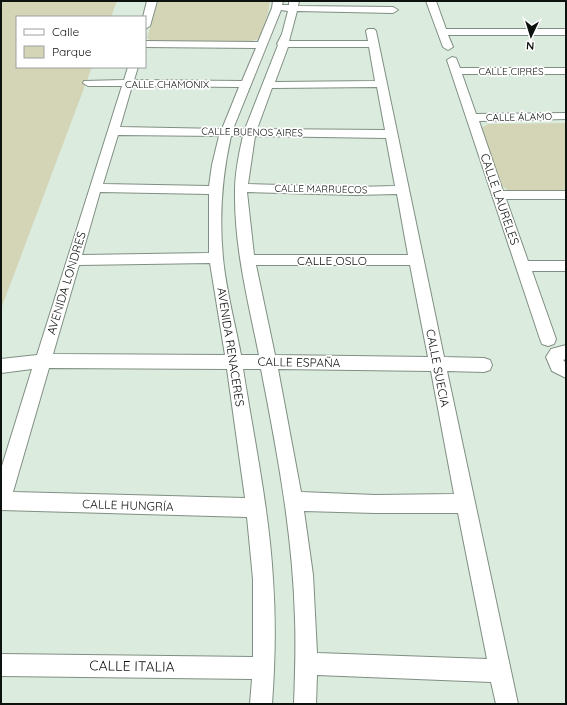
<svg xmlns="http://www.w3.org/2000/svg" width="567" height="705" viewBox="0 0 567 705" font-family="Quicksand,sans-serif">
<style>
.green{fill:#d3d5b6}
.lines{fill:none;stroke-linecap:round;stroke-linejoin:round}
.street-casing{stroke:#808f83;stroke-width:2}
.street{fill:#fff;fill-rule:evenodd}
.labels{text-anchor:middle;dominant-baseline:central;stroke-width:3.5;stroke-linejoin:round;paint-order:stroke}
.far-street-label{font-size:10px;fill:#0d120e;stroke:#fff}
.street-label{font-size:12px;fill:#0d120e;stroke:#fff}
.near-street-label{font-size:14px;fill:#0d120e;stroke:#fff}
</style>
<rect width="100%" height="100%" fill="#dbebde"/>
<g class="green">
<path d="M1,1H117L111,17H17V67H92L1,309Z"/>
<path d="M158,1H270L268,13L259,39L248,42H153L147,38Z"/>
<path d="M566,123V194H513L501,185L480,129L488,124Z"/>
</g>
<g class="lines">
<g class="street-casing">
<g id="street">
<path d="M147,1H157L150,26L145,29V17H143Z"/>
<path d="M273,1H283L282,5H289V1H299L298,6L393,7L398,10L393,13L297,11L289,41H368L366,31L368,29H374L376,31L444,357L484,358L490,360L492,365L490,370L484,372L447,371L518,704H496L491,682L317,675L316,704H294C295,676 296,647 295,619C293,535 277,451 261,369H243C254,439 269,509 273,579C276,621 275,663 272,704H250L252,679L1,676V654L253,657V579L247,517L1,510V469L32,369L1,373V359L37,355L122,86H88L83,83L84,81L124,80L128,67H138L134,80L242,81L256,48L145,47V41L258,42L272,8ZM281,10L288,11L282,34L277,44L278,45L245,129H233ZM288,47H369L375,81L275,82ZM132,86L239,87L222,129L120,127ZM377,87L385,130L257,129L272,88ZM118,135L219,136L212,165L209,186L103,184ZM231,136H243C239,153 235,173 235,191C234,246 248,301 259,355H241C235,323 226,290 223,258C219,217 222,176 231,136ZM255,136L386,138L395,186L355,187L248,184ZM100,192L209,194V253L82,255ZM247,192L355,195L397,194L408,255H254ZM210,263L225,355L53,354L79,265ZM256,265H410L428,357L275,355ZM49,368L227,369L245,498L13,492ZM278,369L431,371L454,494L375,495L301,492ZM304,511L375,513H458L487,659L317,653L313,575Z"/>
<path d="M426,1H436L446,29H566V35H448L453,47L448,50L443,47Z"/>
<path d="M452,57L456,58L460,68H566V74H462L476,114L566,113V119L479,121L503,191H566V199H506L528,261H566V271H532L556,339L554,344L548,346L542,344L540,339L447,60Z"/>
<path d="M566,345V359L563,360L566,363V378L552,371L546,357L551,349Z"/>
</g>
</g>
<use href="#street" class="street"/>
</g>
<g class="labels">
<g class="far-street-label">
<text x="511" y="71">CALLE CIPRÉS</text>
<text x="167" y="84">CALLE CHAMONIX</text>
<text transform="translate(519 117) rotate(-1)">CALLE ÁLAMO</text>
<text transform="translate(252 132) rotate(1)">CALLE BUENOS AIRES</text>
<text transform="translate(321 189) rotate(1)">CALLE MARRUECOS</text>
</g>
<g class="street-label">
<text transform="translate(500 199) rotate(71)">CALLE LAURELES</text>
<text x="332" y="260">CALLE OSLO</text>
<text transform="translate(66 283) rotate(-73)">AVENIDA LONDRES</text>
<text transform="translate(231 347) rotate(81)">AVENIDA RENACERES</text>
<text transform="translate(299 362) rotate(1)">CALLE ESPAÑA</text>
<text transform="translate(438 368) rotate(79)">CALLE SUECIA</text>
<text transform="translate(128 505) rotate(2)">CALLE HUNGRÍA</text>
</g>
<g class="near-street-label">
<text transform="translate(132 666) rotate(1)">CALLE ITALIA</text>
</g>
</g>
<rect width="567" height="705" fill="none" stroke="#0d120e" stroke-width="4"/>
<rect x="16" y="16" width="130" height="52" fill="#ffffff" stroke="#9ea09f"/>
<rect x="24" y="29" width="20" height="6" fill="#ffffff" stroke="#9ea09f"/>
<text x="52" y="36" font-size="12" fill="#0d120e">Calle</text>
<rect x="24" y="46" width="20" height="12" fill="#d3d5b6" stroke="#9ea09f"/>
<text x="52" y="56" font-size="12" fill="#0d120e">Parque</text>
<g transform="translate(531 36) rotate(184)" stroke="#ffffff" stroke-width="3" paint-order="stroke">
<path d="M0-3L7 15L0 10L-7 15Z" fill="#0d120e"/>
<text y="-6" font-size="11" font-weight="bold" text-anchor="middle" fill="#0d120e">N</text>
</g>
</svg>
